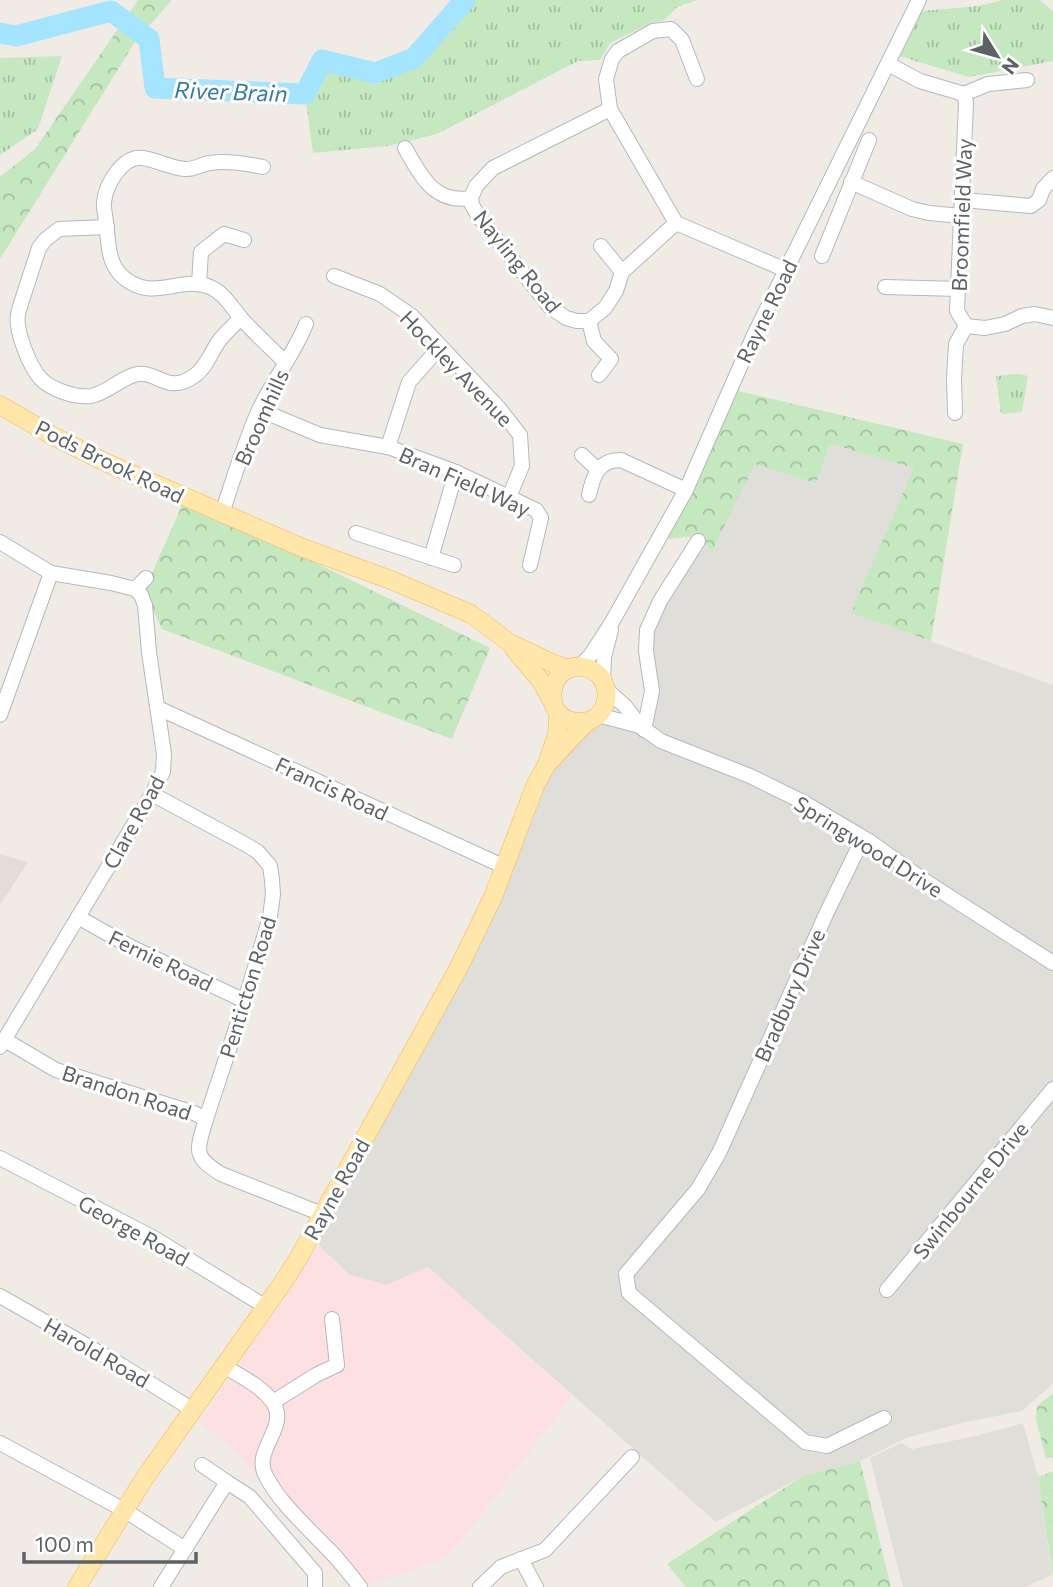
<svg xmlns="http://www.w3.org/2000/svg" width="1053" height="1587" viewBox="0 0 1053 1587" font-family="Commissioner,sans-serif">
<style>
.industrial{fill:#e0ded9}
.education{fill:#e2ddd6}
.medical{fill:#fde1e2}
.grass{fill:url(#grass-tufts)}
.forest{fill:url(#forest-crowns)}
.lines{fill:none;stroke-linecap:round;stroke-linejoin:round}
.river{stroke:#a5e4ff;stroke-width:21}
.minor-casing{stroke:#b5b8bc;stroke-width:16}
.major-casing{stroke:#f8b455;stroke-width:19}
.minor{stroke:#fff;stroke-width:14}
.major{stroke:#ffe6aa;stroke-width:18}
.labels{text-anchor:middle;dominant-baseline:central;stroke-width:6;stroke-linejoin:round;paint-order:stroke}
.street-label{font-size:21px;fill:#5c6266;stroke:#fff}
.water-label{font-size:23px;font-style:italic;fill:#377ba4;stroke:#fff}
</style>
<defs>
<pattern id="grass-tufts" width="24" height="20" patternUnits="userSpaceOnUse" patternTransform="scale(1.75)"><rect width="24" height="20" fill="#c6e8c0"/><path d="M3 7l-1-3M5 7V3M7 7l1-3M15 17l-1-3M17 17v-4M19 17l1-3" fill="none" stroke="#a4bfa0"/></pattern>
<pattern id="forest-crowns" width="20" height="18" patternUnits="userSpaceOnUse" patternTransform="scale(1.75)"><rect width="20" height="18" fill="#c6e8c0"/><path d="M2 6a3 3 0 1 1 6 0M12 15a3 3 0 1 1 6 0" fill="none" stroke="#a4bfa0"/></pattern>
</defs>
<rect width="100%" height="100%" fill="#f0ece5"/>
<g class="industrial">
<path d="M830,444L915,468L852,613L1053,685V1384L1022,1411L962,1423L906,1438L860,1461L803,1476L716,1522L428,1267L386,1285L350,1275L319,1246L322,1214L458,969L535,786L605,705L644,729L647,630L696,536L712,551L754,464Z"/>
<path d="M1023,1423L1038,1477L1052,1575L1025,1587H903L870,1458L901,1443L912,1449L976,1436Z"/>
</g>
<path class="education" d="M0,854L28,862L0,905Z"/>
<path class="medical" d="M319,1246L350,1275L386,1285L428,1267L572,1396L472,1527L446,1558L365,1586L333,1570L240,1456L199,1422Z"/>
<g class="grass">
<path d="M465,0H697L677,7L663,21L651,23L610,43L600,60L578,61L437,134L388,146L313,153L305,94L322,60L375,73L414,58Z"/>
<path d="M1003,0H1040L1053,11V61L969,77L899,56L922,11L978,6Z"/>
<path d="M62,56L38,129L0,155V58Z"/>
<path d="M1019,374L1028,376L1022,412L1001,414L996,376Z"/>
</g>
<g class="forest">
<path d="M138,0H172L135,42L0,259V177L35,149Z"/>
<path d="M730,389L963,444L931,641L851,613L914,468L830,444L816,483L755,464L712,551L695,536L660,540Z"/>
<path d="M185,499L490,648L452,739L162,629L144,591Z"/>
<path d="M1053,1393V1457L1046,1459L1036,1419L1037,1406Z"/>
<path d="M860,1461L891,1587H686L667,1564L803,1476Z"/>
<path d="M1053,1471V1577L1038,1477Z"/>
</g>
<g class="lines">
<path class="river" d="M0,33L16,36L111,11L149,39L155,88L305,94L322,60L375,73L414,58L465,0"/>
<g class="minor-casing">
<g id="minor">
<path d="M888,64L920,81L964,94L966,103L957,311L966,326L985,328L1005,324L1022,316L1035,314L1053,318"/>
<path d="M964,94L988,84L1027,80"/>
<path d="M610,109L606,79L612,59L618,51L653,31L671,29L682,40L697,79"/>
<path d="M405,148C421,176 434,204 471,198"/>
<path d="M263,167C247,164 227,160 210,163C202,164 193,170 185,169C171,168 157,160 143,158C123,155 106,184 104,202C103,208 106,217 106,223C109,243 107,263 123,277C152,303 181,275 210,287C223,292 231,306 240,317C254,333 270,347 285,362"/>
<path d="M851,182L912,209L929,213L962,216"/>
<path d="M963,200L1031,206L1039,200L1043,189L1053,178"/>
<path d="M107,227L59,229L45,240L39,248C34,263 29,279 24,294C22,301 19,308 18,315C15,330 30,368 41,379C52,390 76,398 91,396C107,393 118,380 134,375C157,368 166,396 194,376C206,368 211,352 219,341C225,333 234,325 241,318"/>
<path d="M601,246L622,272"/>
<path d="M822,256L869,140"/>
<path d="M334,276L380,294L412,316L498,407L520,435L522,466L509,497"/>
<path d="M199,284L201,252L224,234L244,240"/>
<path d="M885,287L959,289"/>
<path d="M589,321L605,308L616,291L622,272L676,223"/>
<path d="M599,375L611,359L594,341L589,321H577L566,318L550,307L479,217L472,205L471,198L476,186L493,168L610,109L676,223L786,270"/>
<path d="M260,410L320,435L388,447L456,472L536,510L541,518L530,565"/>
<path d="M955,413L954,378L956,344L966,326"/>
<path d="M388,447L409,382L440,347"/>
<path d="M582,455L598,470"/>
<path d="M589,495C593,476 598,460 621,460L686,490"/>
<path d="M222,513C234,478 244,443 259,410C273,380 294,354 306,324"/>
<path d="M356,533L454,565"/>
<path d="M0,542L51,573L111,583L135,589"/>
<path d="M431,558L456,472"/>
<path d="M135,589L146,578"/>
<path d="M579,667L590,656L612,622L686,490L754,335L919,0"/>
<path d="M603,681L604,657L611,630"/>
<path d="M607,690L625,706L640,726L661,741L750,776L803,802L869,841L925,881L1053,963"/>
<path d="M158,708L505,867"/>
<path d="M0,715L51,573"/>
<path d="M598,715L640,726"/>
<path d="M644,730L652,691L646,651L647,630L660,601L698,541"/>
<path d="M152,794L245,844L258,852L270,866L272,880L273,894L270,917L245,1001L206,1119"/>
<path d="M863,838L827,912L719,1153L698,1189L626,1274L629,1293L805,1442L827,1446L884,1418"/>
<path d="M78,917L131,947L245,1001"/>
<path d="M5,1040L56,1070L194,1113L206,1119C197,1150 192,1156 221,1174L322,1214"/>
<path d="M0,1047L152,794L163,772L164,754L149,652L145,605L141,595L135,589"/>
<path d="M0,1158L154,1238L266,1307"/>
<path d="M887,1290L1053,1089"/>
<path d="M0,1296L121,1365L193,1410"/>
<path d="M224,1366C240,1376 261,1386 272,1401C291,1427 251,1450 266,1476C279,1502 305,1525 325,1546C338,1558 349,1573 360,1587"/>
<path d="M273,1402L316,1375L337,1365L332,1319"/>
<path d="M0,1443L124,1510L185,1549"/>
<path d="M202,1465L227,1482"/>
<path d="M521,1559L536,1587"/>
<path d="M161,1587L227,1482L250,1497L315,1573V1587"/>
<path d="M480,1587L501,1567L545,1550L632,1457"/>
</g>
</g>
<g class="major-casing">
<g id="major">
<path d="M0,405L53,436L107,463L303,548L391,580L471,614L510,643L554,664L570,669"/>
<path d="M514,649L541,681L552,701"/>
<path d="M551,760C562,748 573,736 584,725C590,719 597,718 601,712C612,696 606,674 587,668C545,656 537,730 587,721"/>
<path d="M77,1587L144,1479L282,1284L298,1259L458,969L493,897L535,786L547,764L557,734L558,713"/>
</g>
</g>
<use href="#minor" class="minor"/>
<use href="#major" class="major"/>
</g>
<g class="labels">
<g class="street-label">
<text transform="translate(961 215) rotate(-88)">Broomfield Way</text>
<text transform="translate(518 261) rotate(51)">Nayling Road</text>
<text transform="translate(766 311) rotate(-64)">Rayne Road</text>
<text transform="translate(457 368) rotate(46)">Hockley Avenue</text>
<text transform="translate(261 417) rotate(-66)">Broomhills</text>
<text transform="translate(110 461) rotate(26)">Pods Brook Road</text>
<text transform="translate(465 481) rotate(24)">Bran Field Way</text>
<text transform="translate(332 788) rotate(25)">Francis Road</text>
<text transform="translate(133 822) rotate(-61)">Clare Road</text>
<text transform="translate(869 846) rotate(32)">Springwood Drive</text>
<text transform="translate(161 960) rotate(26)">Fernie Road</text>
<text transform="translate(247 987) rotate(-73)">Penticton Road</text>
<text transform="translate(789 995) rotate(-66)">Bradbury Drive</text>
<text transform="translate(127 1092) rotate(18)">Brandon Road</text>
<text transform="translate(336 1189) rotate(-61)">Rayne Road</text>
<text transform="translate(970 1190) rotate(-51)">Swinbourne Drive</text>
<text transform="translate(134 1230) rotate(29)">George Road</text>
<text transform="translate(97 1352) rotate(30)">Harold Road</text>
</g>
<g class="water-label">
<text transform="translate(231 91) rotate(2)">River Brain</text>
</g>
</g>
<g transform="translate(997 56) rotate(127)" stroke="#ffffff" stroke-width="5" paint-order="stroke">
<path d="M0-5L12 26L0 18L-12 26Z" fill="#5c6266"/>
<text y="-10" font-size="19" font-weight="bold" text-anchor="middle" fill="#5c6266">N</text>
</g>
<path d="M24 1552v10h172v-10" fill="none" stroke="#5c6266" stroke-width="3.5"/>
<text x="35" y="1552" font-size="21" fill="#5c6266" stroke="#ffffff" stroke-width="5" paint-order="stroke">100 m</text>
</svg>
